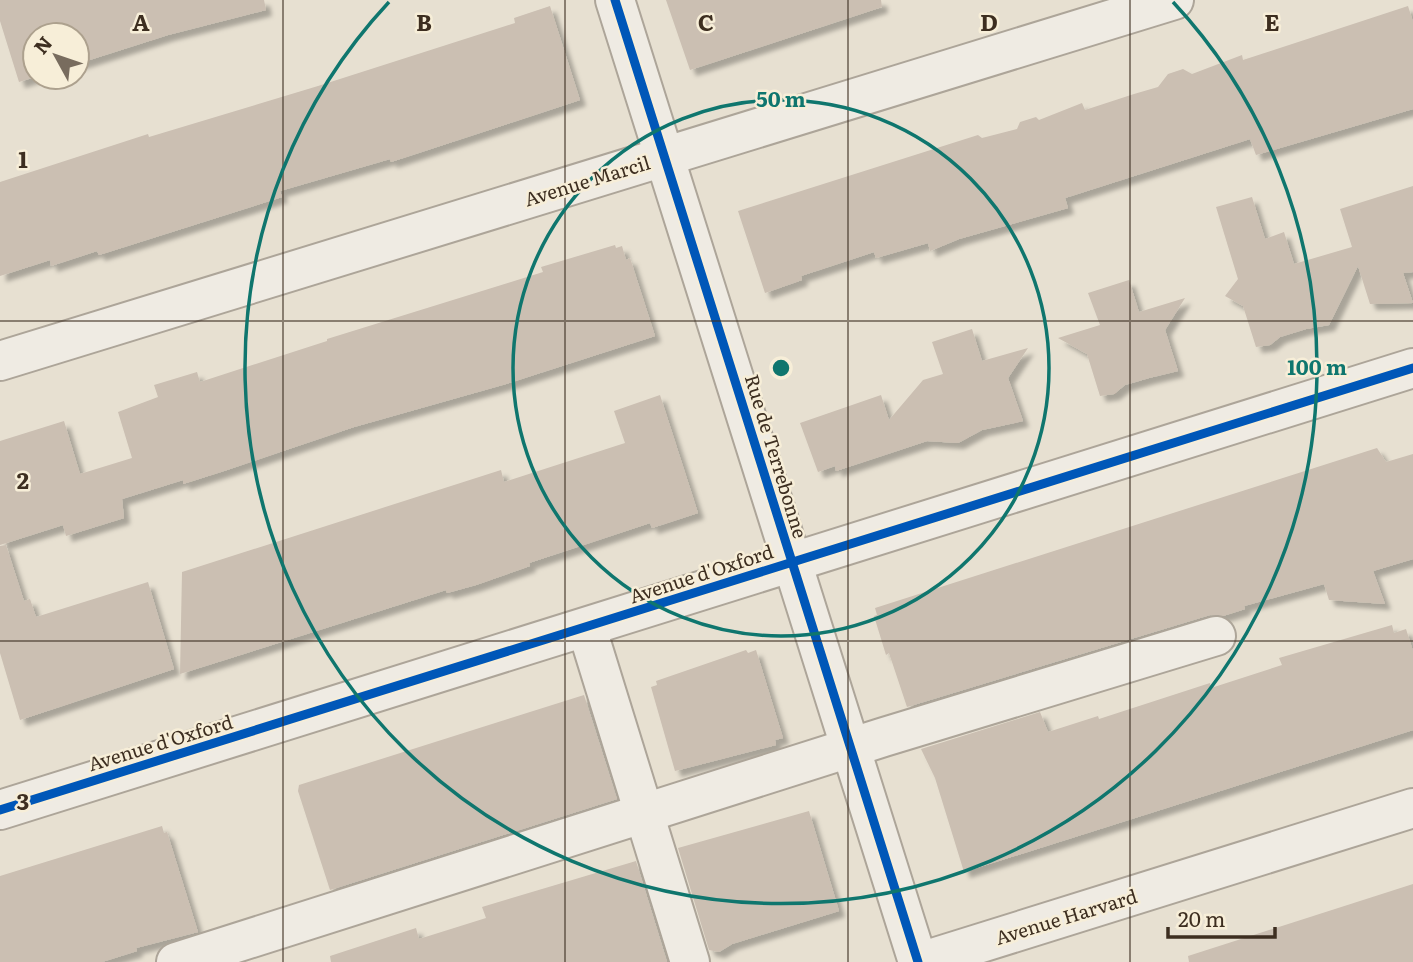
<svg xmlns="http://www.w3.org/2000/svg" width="1413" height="962" viewBox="0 0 1413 962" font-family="Literata,serif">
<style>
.building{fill:#cbbfb2;filter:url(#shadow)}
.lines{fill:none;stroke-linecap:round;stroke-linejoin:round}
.minor-casing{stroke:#ada599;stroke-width:42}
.minor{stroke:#efebe3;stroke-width:38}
.cycleway-casing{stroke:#f7eed8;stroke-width:13}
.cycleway{stroke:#0057b8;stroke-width:9}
.grid{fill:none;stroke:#3d2e20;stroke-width:2;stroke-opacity:0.55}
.ring{fill:none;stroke:#0f766e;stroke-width:3.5}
.labels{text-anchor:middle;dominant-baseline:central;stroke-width:5;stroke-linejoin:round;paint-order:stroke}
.street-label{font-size:19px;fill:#3d2e20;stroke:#f7eed8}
.grid-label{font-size:23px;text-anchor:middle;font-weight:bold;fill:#3d2e20;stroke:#f7eed8;stroke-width:5;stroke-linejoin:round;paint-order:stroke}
.centre{fill:#0f766e;stroke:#f7eed8;stroke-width:3.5}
.ring-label{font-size:21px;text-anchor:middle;font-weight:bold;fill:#0f766e;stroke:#f7eed8;stroke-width:5;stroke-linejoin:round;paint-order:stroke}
</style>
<defs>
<filter id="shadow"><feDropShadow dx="6" dy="6" stdDeviation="2" flood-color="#0004"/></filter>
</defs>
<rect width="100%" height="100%" fill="#e7e0d1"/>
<g class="building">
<path d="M0,0H264L266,10L168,35L77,64V35H35V77L19,82L0,21Z"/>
<path d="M666,0H881L882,7L690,70Z"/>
<path d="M550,6L580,100L391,162L390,159L280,191L282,197L99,255L97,251L51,266L50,260L0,276V182L148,134L149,137L318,86L515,23L514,18Z"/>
<path d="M1408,6L1413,22V109L1256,155L1250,139L1065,198L1068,208L959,239L930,251L928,243L876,258L874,252L801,276L802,280L765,293L738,211L978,135L982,138L1017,129L1020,122L1036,117L1039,120L1082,103L1085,110L1134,94L1158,87L1168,74L1183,69L1192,74L1242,55L1243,60Z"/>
<path d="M1413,186V272L1403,273L1413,303L1370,304L1358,266L1329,325L1306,329L1280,337L1270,345L1256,347L1243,306L1225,296L1238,279L1216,207L1252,197L1265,239L1284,232L1294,264L1352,247L1340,209Z"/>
<path d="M615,245L616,248L622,246L626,260L630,258L655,336L506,384L354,427L227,470L183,484V480L122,499L124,518L66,536L63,525L0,545V441L64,421L80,474L132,458L118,412L158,397L154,385L197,372L200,382L327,341V339L543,272L541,267Z"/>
<path d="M1129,280L1139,312L1185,298L1165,330L1178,371L1149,378L1125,385L1114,394L1100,396L1087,354L1058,338L1100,325L1088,293Z"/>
<path d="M972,329L982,361L1028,348L1008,378L1023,421L982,430L958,443L927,441L836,471L835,466L818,472L800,423L881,395L889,420L923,380L943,374L932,342Z"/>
<path d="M660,395L698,513L652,528L650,523L529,563L530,566L476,585L447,593L446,590L180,674L182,572L501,470L504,482L625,443L614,411Z"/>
<path d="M1377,448L1386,462L1413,454V559L1373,571L1385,604L1329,600L1324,584L1244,606L1245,609L1223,616L1210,615L907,707L889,653L886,655L874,616L877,615L875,608Z"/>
<path d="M6,545L24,601L30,599L36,617L148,582L174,669L20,720L0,653V546Z"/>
<path d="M1392,625L1394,633L1406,629L1413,651V730L964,872L935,778L921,749L1040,712L1048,732L1098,716L1099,719L1210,683L1211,688L1282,665L1279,658Z"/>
<path d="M746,650L748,653L756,650L783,738L775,740L776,745L675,771L651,687L657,685L656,681Z"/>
<path d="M584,695L617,799L330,890L298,791L299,785Z"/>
<path d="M809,811L839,911L732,944L719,952L709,950L678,848Z"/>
<path d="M162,826L164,833L167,832L198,932L136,948L137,951L102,962H0V876Z"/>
<path d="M636,861L667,962H331L330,956L416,928L419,939L486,918L482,907Z"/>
<path d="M1413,884V962H1189L1188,956Z"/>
</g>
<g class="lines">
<g class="minor-casing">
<g id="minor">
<path d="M615,0L918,962"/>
<path d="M0,361L1174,0"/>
<path d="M587,629L690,962"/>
<path d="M0,810L1413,368"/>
<path d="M176,962L884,737L1216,636"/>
<path d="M920,962L1413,808"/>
</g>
</g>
<use href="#minor" class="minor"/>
<g class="cycleway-casing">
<g id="cycleway">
<path d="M615,0L918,962"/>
<path d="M0,810L1413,368"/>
</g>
</g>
<use href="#cycleway" class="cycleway"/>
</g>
<path class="grid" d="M283,0V962M565,0V962M848,0V962M1130,0V962M0,321H1413M0,641H1413"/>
<g class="ring">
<circle cx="781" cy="368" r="268"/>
<path d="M1173 2A536 536 0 1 1 389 2"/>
</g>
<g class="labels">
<g class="street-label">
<text transform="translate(587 180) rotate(-17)">Avenue Marcil</text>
<text transform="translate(777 456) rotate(73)">Rue de Terrebonne</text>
<text transform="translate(701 573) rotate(-18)">Avenue d'Oxford</text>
<text transform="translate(160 742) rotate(-17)">Avenue d'Oxford</text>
<text transform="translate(1066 916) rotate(-17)">Avenue Harvard</text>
</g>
</g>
<g class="grid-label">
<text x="141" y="31">A</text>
<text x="424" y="31">B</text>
<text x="706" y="31">C</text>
<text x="989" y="31">D</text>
<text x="1272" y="31">E</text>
<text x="23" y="168">1</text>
<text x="23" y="489">2</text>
<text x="23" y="810">3</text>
</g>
<circle cx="781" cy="368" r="10" class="centre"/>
<g class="ring-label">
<text x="781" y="107">50 m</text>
<text x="1317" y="375">100 m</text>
</g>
<g transform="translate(56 56) rotate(310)"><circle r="33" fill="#f7eed8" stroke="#ada18e" stroke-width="2"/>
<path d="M0-5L12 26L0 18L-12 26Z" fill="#786c5e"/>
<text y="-10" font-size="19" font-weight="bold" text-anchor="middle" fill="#3d2e20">N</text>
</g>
<path d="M1168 927v10h107v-10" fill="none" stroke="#3d2e20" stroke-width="3.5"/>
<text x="1178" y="927" font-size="21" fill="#3d2e20" stroke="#f7eed8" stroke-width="5" paint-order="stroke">20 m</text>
</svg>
